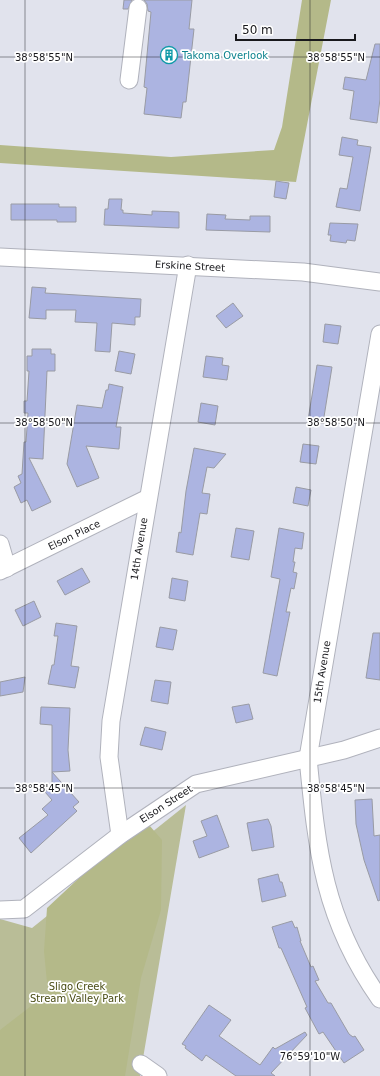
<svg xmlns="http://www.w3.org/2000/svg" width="380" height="1076" viewBox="0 0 380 1076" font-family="'DejaVu Sans',sans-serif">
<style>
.green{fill:#b9bd97}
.forest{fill:#b4b989}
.building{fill:#acb4e1;stroke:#999ba4}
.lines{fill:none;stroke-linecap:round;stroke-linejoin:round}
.minor-casing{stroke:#b0b2bc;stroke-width:19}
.minor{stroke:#fff;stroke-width:17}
.ticks{fill:none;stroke:#18181c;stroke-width:1;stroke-opacity:0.45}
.labels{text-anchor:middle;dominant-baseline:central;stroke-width:3.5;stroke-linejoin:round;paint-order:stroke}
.culture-label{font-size:10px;fill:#0d838f;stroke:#fff;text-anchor:start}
.street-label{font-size:10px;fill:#18181c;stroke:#fff}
.park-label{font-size:10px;fill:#484b13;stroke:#fff}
.ticks-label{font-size:10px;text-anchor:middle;fill:#18181c;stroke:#fff;stroke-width:3.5;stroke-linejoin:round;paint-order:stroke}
</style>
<rect width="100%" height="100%" fill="#e1e3ed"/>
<path class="green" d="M186,805L140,1076H0V919L32,928Z"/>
<g class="forest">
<path d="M302,0H331L296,182L0,163V145L171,157L274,150L282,127Z"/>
<path d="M143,818L162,840L161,910L141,978L125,1076H0V1030L48,993L44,951L47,908Z"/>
</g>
<g class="building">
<path d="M124,0H132L128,9H123Z"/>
<path d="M144,0H192L189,29H194L186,102H183L181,118L144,114L147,88L144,87L151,12L148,11L147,4Z"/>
<path d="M375,44H380V99L377,123L350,119L354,91L343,89L345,77L366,80Z"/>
<path d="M342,137L358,140L357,145L371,147L360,211L336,207L340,188L347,189L353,157L339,155Z"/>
<path d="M276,181L289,183L286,199L274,197Z"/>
<path d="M109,199H122L121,210H123V213L152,215V211L179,212V228L104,225L105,209H108Z"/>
<path d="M11,204H59V207H76V222H57V220H11Z"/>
<path d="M207,214L226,215L225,219L250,220V216H270V232L206,230Z"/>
<path d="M330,223L358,224L355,241L347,240L346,243L330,241L331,235H328Z"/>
<path d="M32,287L46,288L45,293L141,299L140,317H135V325L112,323L110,352L95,351L97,323L75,322L76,310H46V319L29,318Z"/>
<path d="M233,303L243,316L226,328L216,316Z"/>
<path d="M325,324L341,326L338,344L323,342Z"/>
<path d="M32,349H51V354H55V371H47L43,459L29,458L51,502L32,511L27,500L21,503L14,487L21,483L18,476L22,474L24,442H26L28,413H24V401H27L29,371H27V356H32Z"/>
<path d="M119,351L135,354L131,374L115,371Z"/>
<path d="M206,356L223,358L222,365L229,366L227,380L203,377Z"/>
<path d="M317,365L332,367L323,423L308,420Z"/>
<path d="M109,384L123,387L116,427H121L119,449L86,446L99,478L77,487L67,464L77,405L102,408L106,390H108Z"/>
<path d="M201,403L218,406L215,425L198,422Z"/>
<path d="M303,444L319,446L316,464L300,462Z"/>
<path d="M194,448L226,454L214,468L207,467L202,493L210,494L207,514L200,513L193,555L176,552L179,532L181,533L186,491Z"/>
<path d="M296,487L311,490L308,506L293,503Z"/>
<path d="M236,528L254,531L249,560L231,557Z"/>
<path d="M279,528L304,533L302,549L295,548L293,562H295L293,572L297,573L294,589L291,588L286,612H290L277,676L263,673L280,579L271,577Z"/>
<path d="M82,568L90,582L65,595L57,581Z"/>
<path d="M172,578L188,581L185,601L169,598Z"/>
<path d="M34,601L41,617L23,626L15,610Z"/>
<path d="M56,623L77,626L71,666L79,667L75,688L48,684L52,665H54L58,636H54Z"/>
<path d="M160,627L177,630L173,650L156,647Z"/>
<path d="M373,633H380V680L366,678Z"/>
<path d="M25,677L23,692L0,696V682Z"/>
<path d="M155,680L171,682L168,704L151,701Z"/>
<path d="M249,704L253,719L236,723L232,707Z"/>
<path d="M41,707L70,708L68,750L70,771L52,772V725L40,724Z"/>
<path d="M145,727L166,732L162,750L140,745Z"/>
<path d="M52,772L79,802L73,807L77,811L31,853L19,838L48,815L42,809L52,800L45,792L52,786Z"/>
<path d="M372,799L374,836L380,835V900L378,901L364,860L356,824L355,800Z"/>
<path d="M217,815L229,847L199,858L193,841L207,836L201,821Z"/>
<path d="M268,819L271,826L274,847L252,851L247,823Z"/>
<path d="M278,874L280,882H282L286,896L262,902L258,879Z"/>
<path d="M292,921L295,928L297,927L301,941H300L311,967L313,966L319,980L315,981L328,1003H331L349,1034L353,1037L355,1036L364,1050L344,1063L323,1032L319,1034L305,1008L307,1007L281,948H279L272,927Z"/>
<path d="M209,1005L231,1020L219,1036L260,1065L273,1047L275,1049L305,1032L307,1035L271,1073L275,1076H236L206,1055L202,1061L185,1048L186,1046L182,1044Z"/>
</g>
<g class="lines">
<g class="minor-casing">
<g id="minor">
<path d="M129,80L138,8"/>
<path d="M0,257L303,272L380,282"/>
<path d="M380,334L308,758C317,851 324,920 380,999"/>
<path d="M0,544L7,568"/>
<path d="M0,571L148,498"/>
<path d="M120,835L109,757L111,721L188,265"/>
<path d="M0,910L24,909L120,835L196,784L344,750L380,738"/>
<path d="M141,1064L158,1076"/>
</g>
</g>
<use href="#minor" class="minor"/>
</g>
<path class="ticks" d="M25,0V1076M310,0V1076M0,57H380M0,423H380M0,788H380"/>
<defs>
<g id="building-ring" transform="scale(0.9)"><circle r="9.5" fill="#fff" stroke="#0f9aa8" stroke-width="1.5"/><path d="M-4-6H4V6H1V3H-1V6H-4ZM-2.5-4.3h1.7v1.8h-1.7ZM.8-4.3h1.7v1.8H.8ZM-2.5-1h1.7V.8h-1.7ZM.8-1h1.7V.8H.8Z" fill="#0f9aa8"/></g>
</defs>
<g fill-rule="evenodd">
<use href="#building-ring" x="169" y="55"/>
</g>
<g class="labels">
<g class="culture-label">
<text x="182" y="55">Takoma Overlook</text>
</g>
<g class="street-label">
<text transform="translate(190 266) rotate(3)">Erskine Street</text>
<text transform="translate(74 535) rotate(-26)">Elson Place</text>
<text transform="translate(139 549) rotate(-81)">14th Avenue</text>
<text transform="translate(322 672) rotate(-81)">15th Avenue</text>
<text transform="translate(166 804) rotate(-33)">Elson Street</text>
</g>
<g class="park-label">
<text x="77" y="986">Sligo Creek<tspan x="77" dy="12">Stream Valley Park</tspan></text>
</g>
</g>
<g class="ticks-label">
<text x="44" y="61">38°58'55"N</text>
<text x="336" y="61">38°58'55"N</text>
<text x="44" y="426">38°58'50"N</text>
<text x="336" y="426">38°58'50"N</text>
<text x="44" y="792">38°58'45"N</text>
<text x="336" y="792">38°58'45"N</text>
<text x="310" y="1060">76°59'10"W</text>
</g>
<path d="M236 34v6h119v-6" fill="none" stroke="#18181c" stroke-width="2"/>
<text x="242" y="34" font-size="12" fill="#18181c" stroke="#ffffff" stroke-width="3" paint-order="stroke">50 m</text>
</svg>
